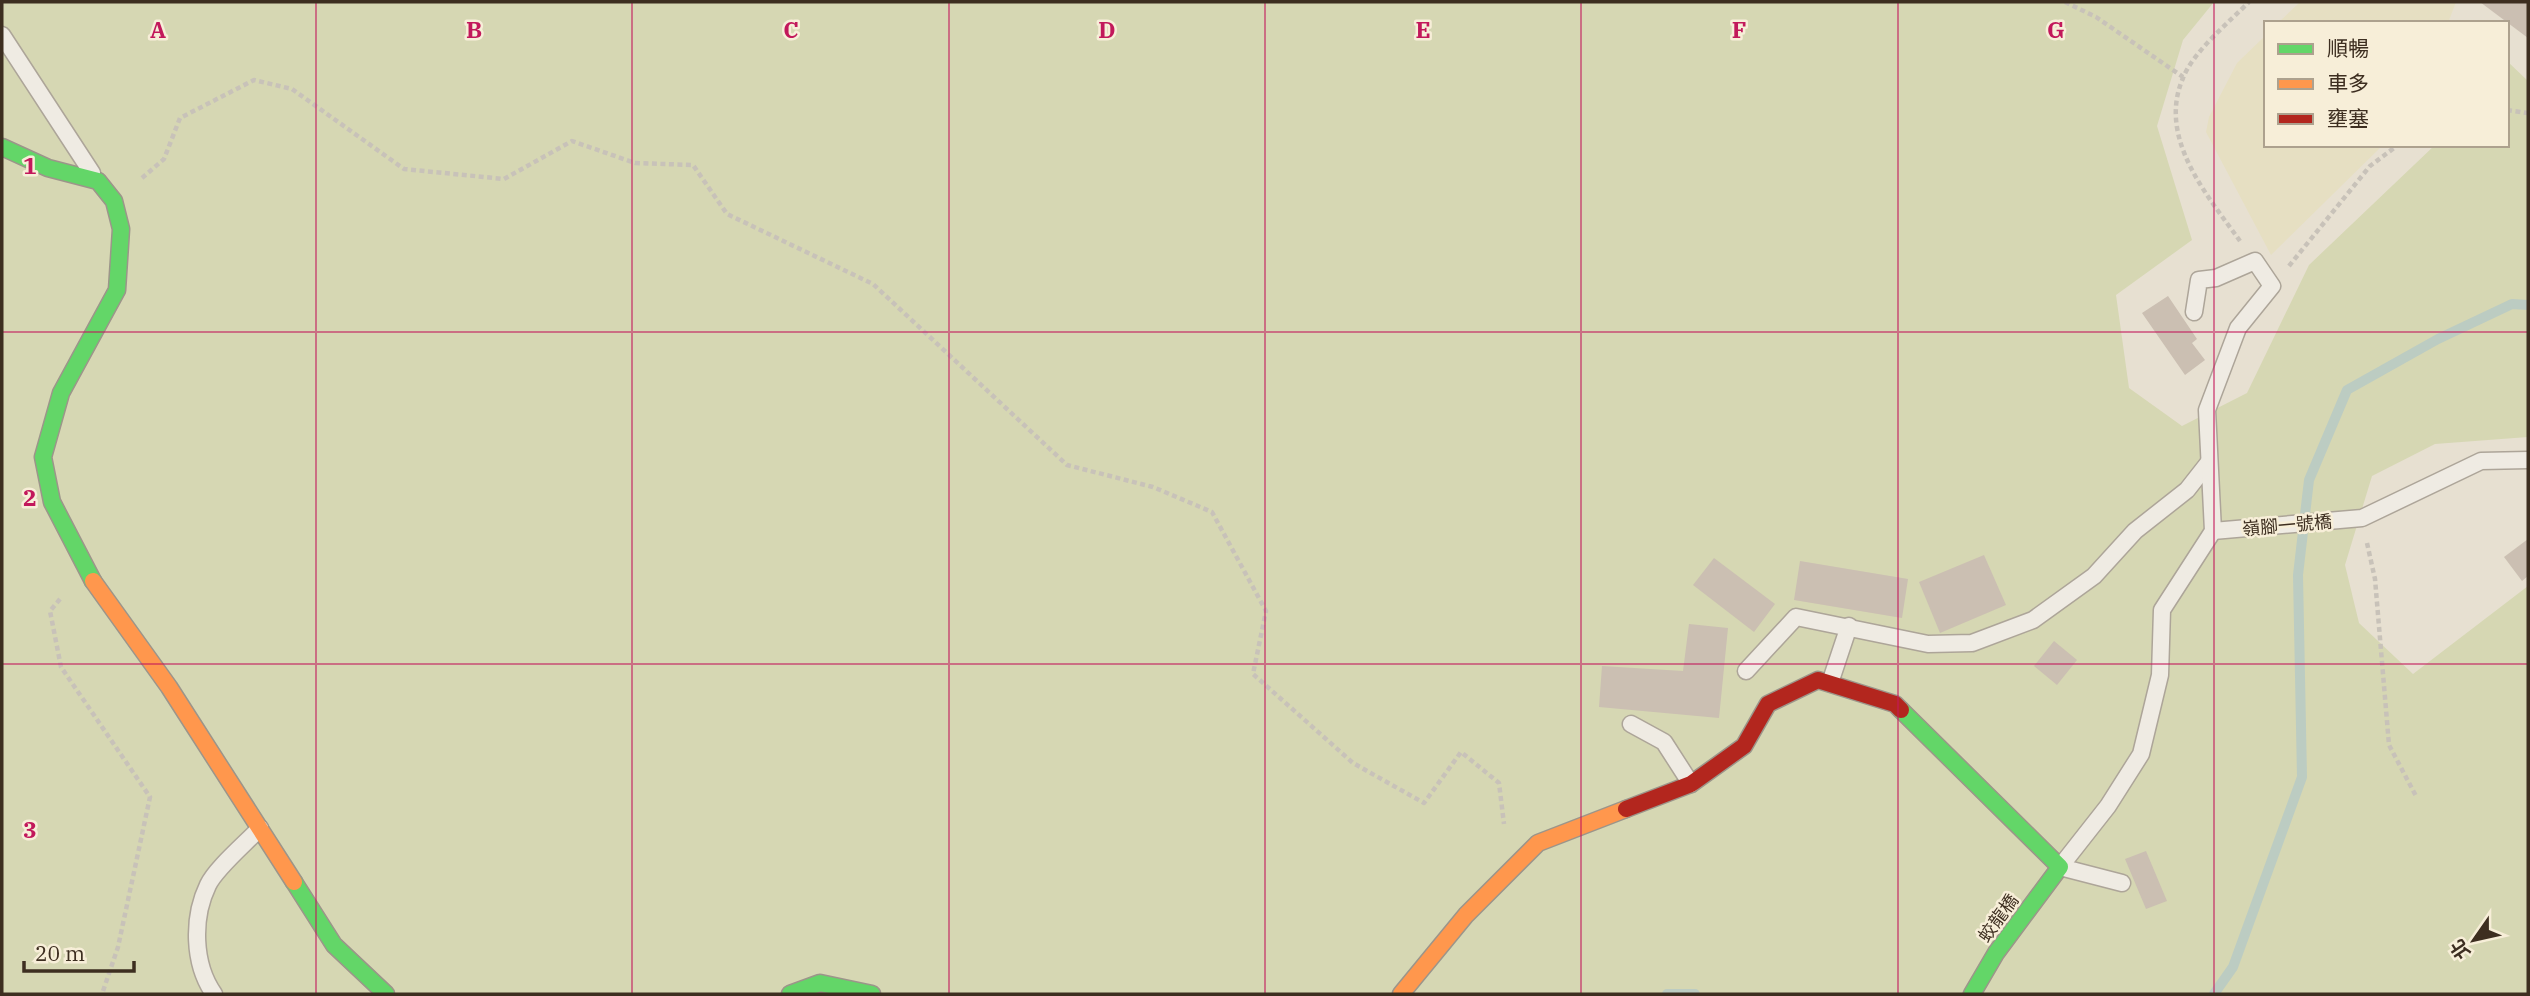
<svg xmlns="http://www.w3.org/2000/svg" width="2530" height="996" viewBox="0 0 2530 996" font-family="'IBM Plex Serif','Noto Sans TC',serif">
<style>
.farmland{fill:#e6dfc2}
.green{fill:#d6d7b3}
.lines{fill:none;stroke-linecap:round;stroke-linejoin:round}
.stream{stroke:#bcccc2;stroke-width:10}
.building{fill:#cbbfb2}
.lane-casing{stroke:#ada599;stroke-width:19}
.fast-casing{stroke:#9c958a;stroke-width:19}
.slow-casing{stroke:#9c958a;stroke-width:19}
.jam-casing{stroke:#9c958a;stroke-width:19}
.path{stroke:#c8c2b9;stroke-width:4.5;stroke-dasharray:5 3.5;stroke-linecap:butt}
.lane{stroke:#efebe3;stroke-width:16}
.fast{stroke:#63d668;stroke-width:16}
.slow{stroke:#ff974d;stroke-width:16}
.jam{stroke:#b3261e;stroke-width:16}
.grid{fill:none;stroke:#c2185b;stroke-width:2;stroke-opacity:0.55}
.labels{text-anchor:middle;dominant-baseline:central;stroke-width:5;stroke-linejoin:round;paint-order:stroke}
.street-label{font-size:18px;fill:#3d2e20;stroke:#f7eed8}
.grid-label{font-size:23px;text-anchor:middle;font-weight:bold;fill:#c2185b;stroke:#f7eed8;stroke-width:5;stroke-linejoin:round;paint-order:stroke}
</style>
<rect width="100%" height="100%" fill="#e7e0d1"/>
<g class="farmland">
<path d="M2300,2H2456L2448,23H2278Z"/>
<path d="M2266,35V145H2383L2271,255L2206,132L2209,117L2237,63Z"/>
</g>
<path class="green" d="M2,2H2214L2183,40L2157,126L2192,240L2116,295L2129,388L2182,426L2247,393L2309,265L2435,145H2507V61L2528,81V437L2435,444L2372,476L2345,565L2359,623L2413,674L2528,586V994H2Z"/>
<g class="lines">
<g class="stream">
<path d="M1667,994H1695"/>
<path d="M2214,994L2233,967L2302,777L2298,575L2309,480L2347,390L2438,339L2512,304L2528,305"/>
</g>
</g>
<g class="building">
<path d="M2480,2H2528V38Z"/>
<path d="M2168,296L2197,339L2192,343L2205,360L2185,375L2142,313Z"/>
<path d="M2528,539V576L2522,581L2504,557Z"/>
<path d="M1984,555L2006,605L1940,633L1919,582Z"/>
<path d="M1714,558L1775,604L1754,632L1693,585Z"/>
<path d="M1800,561L1908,579L1902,618L1794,600Z"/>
<path d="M1689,624L1728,628L1719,718L1599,707L1602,666L1683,671Z"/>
<path d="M2054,641L2077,660L2057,685L2034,666Z"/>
<path d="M2146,851L2167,901L2146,909L2125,859Z"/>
</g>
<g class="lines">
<g class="lane-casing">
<g id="lane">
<path d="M2,35L92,173"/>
<path d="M2213,531L2362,518L2481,461L2528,460"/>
<path d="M1746,671L1796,617L1928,644L1972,643L2033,620L2094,576L2135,531L2187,490L2209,462"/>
<path d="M1830,683L1849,626"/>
<path d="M1631,724L1664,742L1691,784"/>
<path d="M2122,883L2060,867L2108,806L2141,754L2160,675L2162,610L2213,531L2207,410L2238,328L2272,286L2255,261L2216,278L2199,280L2194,312"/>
<path d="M214,994C193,964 192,918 208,885C216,868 246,843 260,828"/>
</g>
</g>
<g class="fast-casing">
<g id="fast">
<path d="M2,147L48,168L98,181L114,201L121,229L117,290L61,393L43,457L52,502L93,581"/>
<path d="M1901,710L2060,867L1996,953L1972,994"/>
<path d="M294,882L334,945L386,994"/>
<path d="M790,994L820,983L872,994"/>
</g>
</g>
<g class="slow-casing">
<g id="slow">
<path d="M93,581L169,687L294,882"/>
<path d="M1401,994L1466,915L1538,843L1626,809"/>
</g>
</g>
<g class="jam-casing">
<path id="jam" d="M1626,809L1691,784L1744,746L1768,704L1818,680L1895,704L1901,710"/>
</g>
<g class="path">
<path d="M2065,2L2096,17L2183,77"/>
<path d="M2507,110L2528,113"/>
<path d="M142,178L164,159L180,118L254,80L292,89L404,169L504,179L572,141L635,163L693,165L727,214L873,284L1067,465L1153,487L1212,512L1266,611L1253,674L1353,763L1424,803L1461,752L1499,783L1504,824"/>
<path d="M2240,241C2207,195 2157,138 2183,78C2193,52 2229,22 2249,2"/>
<path d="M2289,266L2370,166L2398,145"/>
<path d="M2367,543L2375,579L2389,745L2417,798"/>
<path d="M60,599L50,611L61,667L150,797L118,947L102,994"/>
</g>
<use href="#lane" class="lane"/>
<use href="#fast" class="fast"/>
<use href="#slow" class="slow"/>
<use href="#jam" class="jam"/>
</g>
<path class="grid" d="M316,2V994M632,2V994M949,2V994M1265,2V994M1581,2V994M1898,2V994M2214,2V994M2,332H2528M2,664H2528"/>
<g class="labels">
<g class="street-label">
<text transform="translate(2287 525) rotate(-5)">嶺腳一號橋</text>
<text transform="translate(1998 918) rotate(-54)">蛟龍橋</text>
</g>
</g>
<g class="grid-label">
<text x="158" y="38">A</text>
<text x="474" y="38">B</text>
<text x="791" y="38">C</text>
<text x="1107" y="38">D</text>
<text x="1423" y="38">E</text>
<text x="1739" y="38">F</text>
<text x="2056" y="38">G</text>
<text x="30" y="174">1</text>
<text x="30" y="506">2</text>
<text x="30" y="838">3</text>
</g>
<rect width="2530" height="996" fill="none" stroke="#3d2e20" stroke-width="7"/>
<rect x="2264" y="21" width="245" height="126" fill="#f7eed8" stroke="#ada18e" stroke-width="2"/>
<rect x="2278" y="44" width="35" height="10" fill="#63d668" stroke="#ada18e" stroke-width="2"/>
<text x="2327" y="56" font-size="21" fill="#3d2e20">順暢</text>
<rect x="2278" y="79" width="35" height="10" fill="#ff974d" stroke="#ada18e" stroke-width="2"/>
<text x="2327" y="91" font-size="21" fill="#3d2e20">車多</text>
<rect x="2278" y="114" width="35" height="10" fill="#b3261e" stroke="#ada18e" stroke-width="2"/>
<text x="2327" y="126" font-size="21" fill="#3d2e20">壅塞</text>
<g transform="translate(2474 940) rotate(236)" stroke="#f7eed8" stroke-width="5" paint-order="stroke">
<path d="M0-5L12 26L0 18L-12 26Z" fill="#3d2e20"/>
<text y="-10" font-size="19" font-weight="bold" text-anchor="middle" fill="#3d2e20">北</text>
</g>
<path d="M24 961v10h110v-10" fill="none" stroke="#3d2e20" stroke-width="3.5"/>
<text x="35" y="961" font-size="21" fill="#3d2e20" stroke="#f7eed8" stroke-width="5" paint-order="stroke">20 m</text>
</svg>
